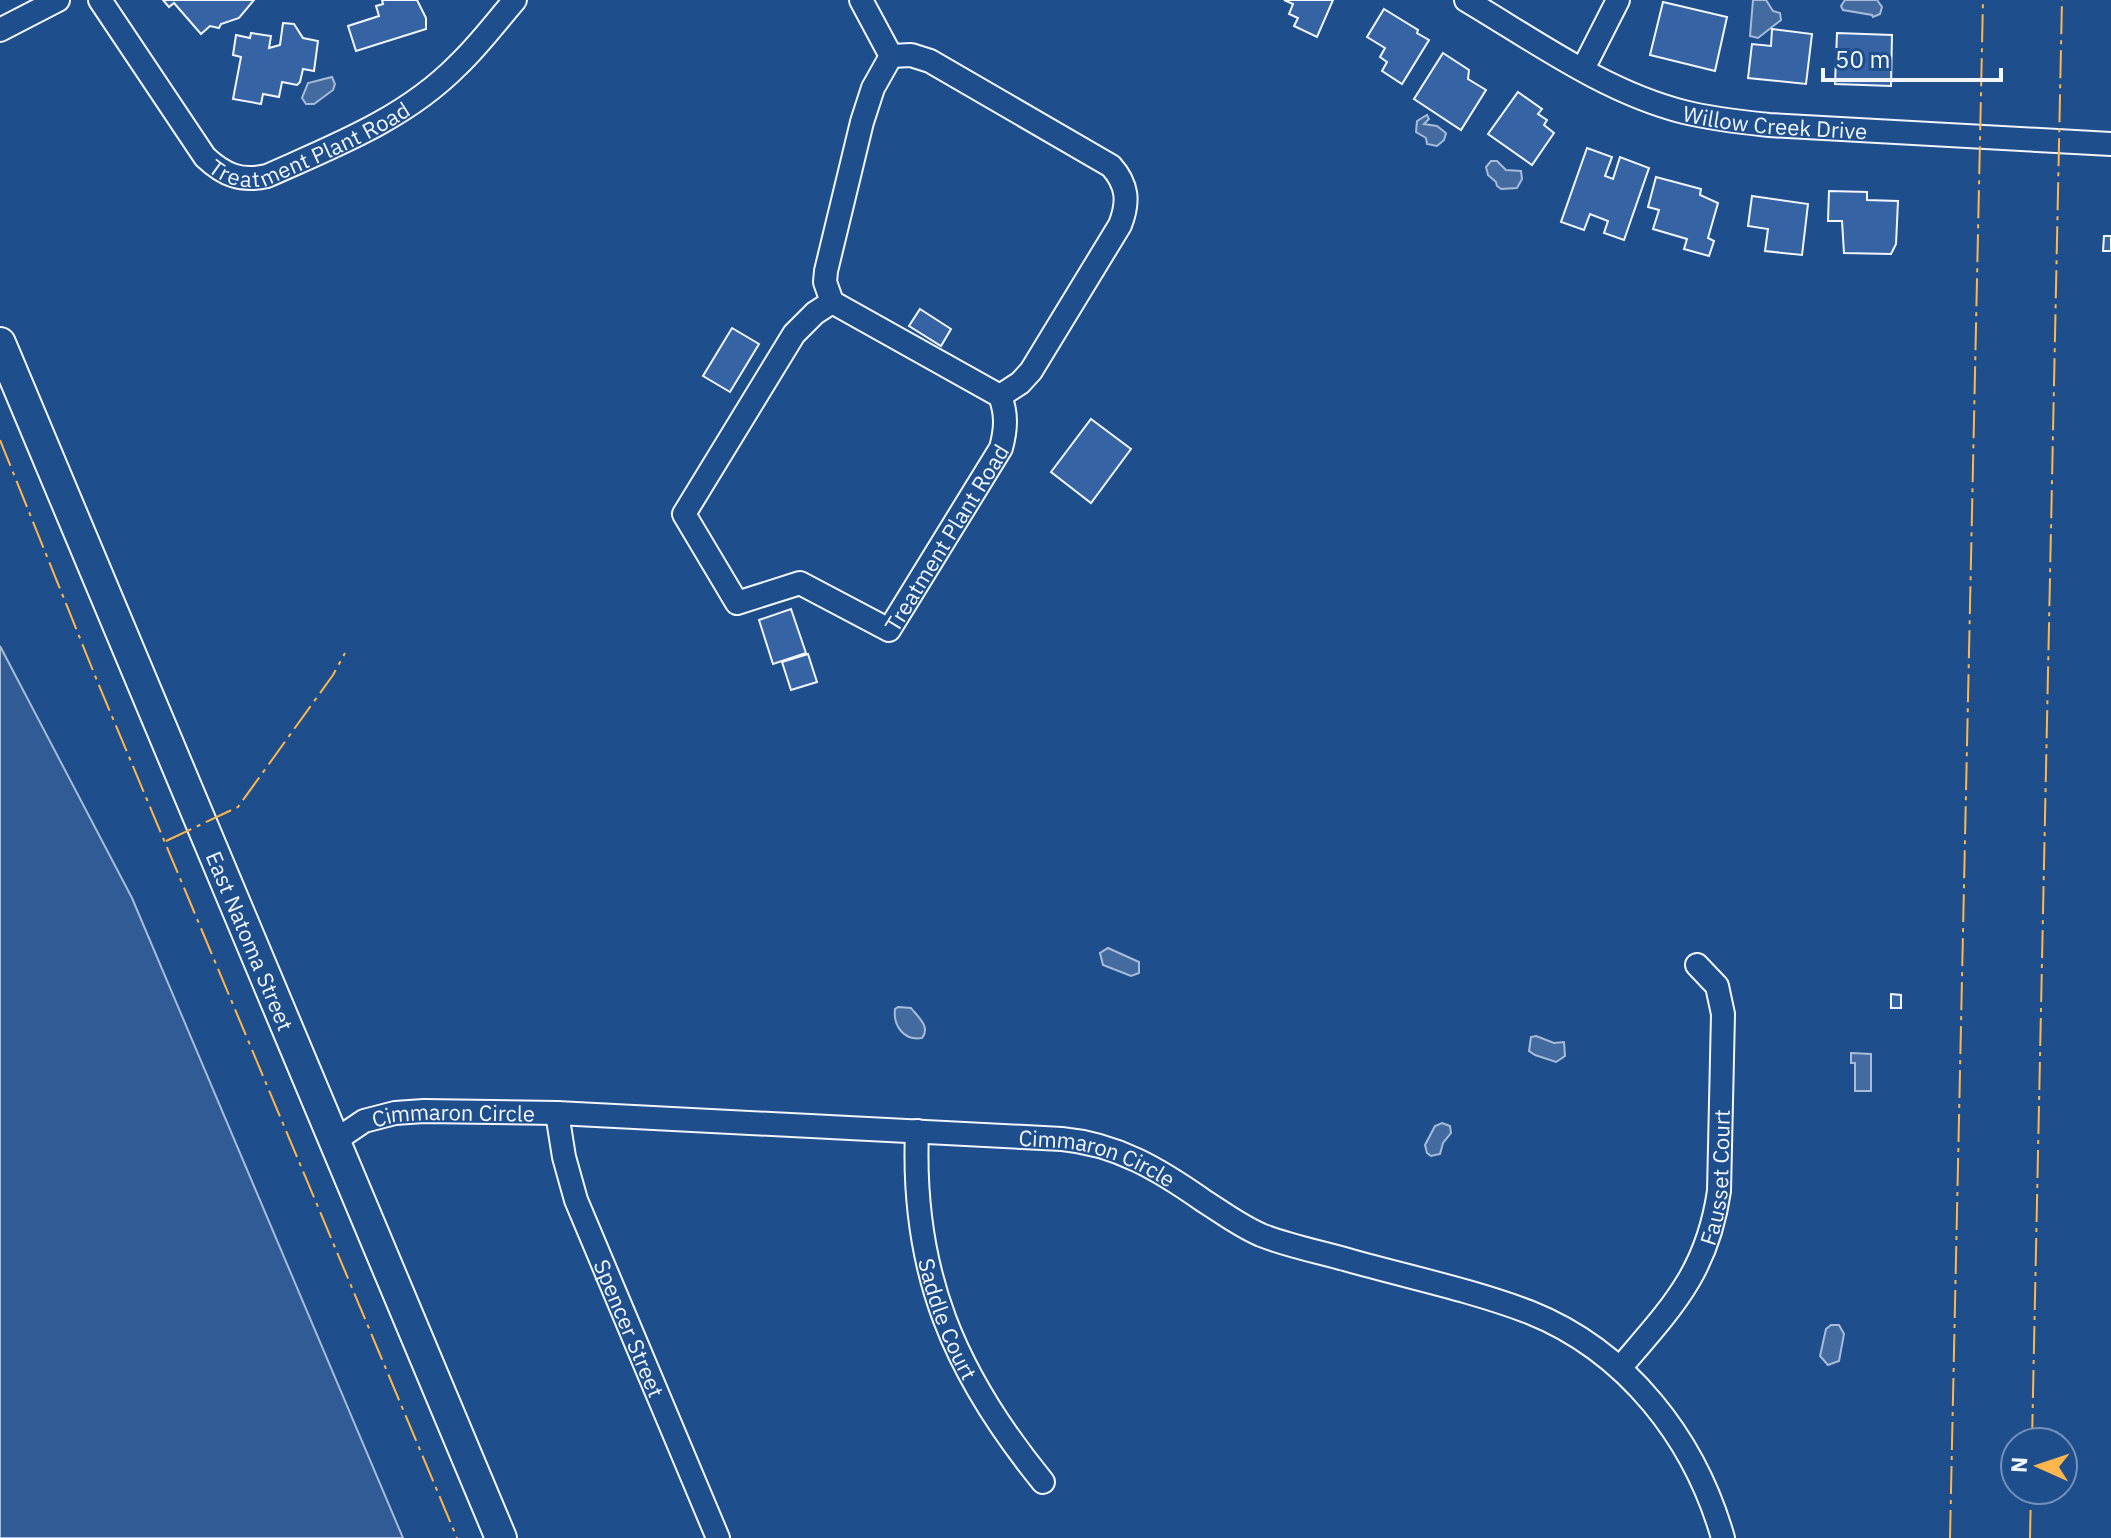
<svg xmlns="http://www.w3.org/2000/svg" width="2111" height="1538" viewBox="0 0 2111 1538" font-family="'IBM Plex Sans',sans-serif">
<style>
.built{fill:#305b95;stroke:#a8bbd7;stroke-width:2}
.water{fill:#446ba0;stroke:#a8bbd7;stroke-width:2}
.building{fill:#3563a3;stroke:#f2f6ff;stroke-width:2}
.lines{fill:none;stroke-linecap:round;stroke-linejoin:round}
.minor-casing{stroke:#f2f6ff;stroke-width:26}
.secondary-casing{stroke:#f2f6ff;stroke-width:34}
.minor{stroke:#1f4e8c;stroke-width:22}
.secondary{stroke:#1f4e8c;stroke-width:30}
.power{stroke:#ffb74d;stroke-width:2;stroke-dasharray:28 6 4 6;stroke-linecap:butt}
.labels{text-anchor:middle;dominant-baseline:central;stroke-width:6;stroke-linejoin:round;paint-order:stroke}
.street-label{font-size:22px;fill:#f2f6ff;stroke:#1f4e8c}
</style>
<rect width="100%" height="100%" fill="#1f4e8c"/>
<path class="built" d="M0,646L132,898L403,1538H0Z"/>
<g class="water">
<path d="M1753,0H1766L1773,11L1780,13L1781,20L1758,38L1750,36Z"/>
<path d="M1845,0H1877L1882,7L1880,14L1873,17L1872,15L1843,10L1841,6Z"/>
<path d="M332,77L335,84L333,90L314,104H306L302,98L308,83Z"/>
<path d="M1427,115L1429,119L1424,124L1437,126L1446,133L1444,140L1437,146L1427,144L1426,138L1416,132L1417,121Z"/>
<path d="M1491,161H1497L1506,170L1521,171L1522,179L1517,188L1501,189L1497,186L1496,182L1488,175L1486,167Z"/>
<path d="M1108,948L1139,962V973L1131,976L1103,965L1100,953Z"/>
<path d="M898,1007L911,1008C918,1017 931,1027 922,1038C904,1041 893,1026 895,1009Z"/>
<path d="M1536,1036L1554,1043L1564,1042L1565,1056L1556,1062L1535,1055L1529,1051L1531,1037Z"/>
<path d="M1851,1053L1871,1054V1091H1855V1063H1851Z"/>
<path d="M1442,1123L1450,1126L1451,1133L1443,1143L1440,1154L1431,1156L1427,1153L1425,1145L1435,1126Z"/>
<path d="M1831,1325H1839L1844,1334L1839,1361L1828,1365L1820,1356L1826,1329Z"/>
</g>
<g class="building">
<path d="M163,0H254L239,18L221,24L219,28L210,26L201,34L174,3L169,7Z"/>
<path d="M382,0H417L426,18V29L356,51L348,26L379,16L376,6L383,4Z"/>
<path d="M1284,0H1333L1317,37L1294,26L1298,18L1289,14L1293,4Z"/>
<path d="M1663,2L1727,17L1715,71L1650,55Z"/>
<path d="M1384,9L1418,30L1417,33L1429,40L1402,84L1382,71L1387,62L1380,57L1385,48L1367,37Z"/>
<path d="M283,23L294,24L303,38L318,41L314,71L303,69L300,82L297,85L282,82L279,97L263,94L261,104L233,99L241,57L233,55L236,35L250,38L251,33L271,36L269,48L280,45Z"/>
<path d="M1772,29L1812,34L1806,84L1748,78L1752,44L1771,46Z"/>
<path d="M1837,33L1892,35L1891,86L1835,84Z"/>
<path d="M1443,53L1469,70L1468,79L1486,90L1461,130L1414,99Z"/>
<path d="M1518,92L1542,109L1538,114L1547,120L1544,125L1554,133L1532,165L1488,134Z"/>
<path d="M1587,148L1612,157L1605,176L1613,179L1620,157L1649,168L1624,240L1604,233L1608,221L1590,214L1584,230L1561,222Z"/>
<path d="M1656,177L1701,189L1700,195L1718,203L1708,238L1714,241L1709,256L1684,249L1687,239L1653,229L1659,210L1648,207Z"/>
<path d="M1829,191L1867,192V200L1898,201L1896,244L1891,254L1844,253L1842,221H1828Z"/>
<path d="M1752,196L1808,204L1802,255L1765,251L1768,229L1748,226Z"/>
<path d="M2104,236H2111V251H2103Z"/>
<path d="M920,309L951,329L941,346L909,326Z"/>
<path d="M732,328L759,344L730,392L703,376Z"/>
<path d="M1091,419L1131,449L1091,503L1051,472Z"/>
<path d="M791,609L806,653L773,664L759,620Z"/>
<path d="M808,654L817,682L791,690L782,662Z"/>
<path d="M1891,994L1901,995V1008H1891Z"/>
</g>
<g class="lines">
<g class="minor-casing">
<g id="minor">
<path id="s1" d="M100,0L205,157C224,175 241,182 267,176C334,146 405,119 458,65C479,45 496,22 515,0"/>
<path id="s2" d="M1466,0C1535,41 1605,92 1684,112C1712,119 1740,122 1769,125L2111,144"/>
<path d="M0,30L58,0"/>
<path d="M891,56L911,55L930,61L1111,166C1128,185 1129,202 1120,225L1031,371L1020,383L1000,396"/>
<path d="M1583,69L1618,0"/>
<path id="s3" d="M832,302L815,313L794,334L684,514L737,603L800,583L889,630L1001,448C1006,429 1007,414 1000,396L832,302L825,282L826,271L862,122L873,88L891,56L861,0"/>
<path id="s4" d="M557,1113L564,1157L576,1200L718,1538"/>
<path id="s5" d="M917,1131C911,1273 955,1374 1043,1482"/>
<path id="s6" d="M336,1140L364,1121L395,1113L424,1111L557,1113L1062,1139C1117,1144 1160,1170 1204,1201C1223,1213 1240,1226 1261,1235C1289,1246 1320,1252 1348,1260C1408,1277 1471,1290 1529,1312C1627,1351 1695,1439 1723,1538"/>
<path id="s7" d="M1620,1368C1671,1308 1707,1273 1719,1191L1723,1014L1717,986L1697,965"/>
</g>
</g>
<g class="secondary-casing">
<g id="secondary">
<path id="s8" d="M0,343L501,1538"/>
</g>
</g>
<use href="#minor" class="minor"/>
<use href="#secondary" class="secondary"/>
<g class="power">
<path d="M0,440L98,683L457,1538"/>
<path d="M166,841L238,807L333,675L345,653"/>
<path d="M2032,1442L2062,0"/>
<path d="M1950,1538L1983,0"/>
<path d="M2030,1538L2031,1490"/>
</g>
</g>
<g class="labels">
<g class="street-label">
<text stroke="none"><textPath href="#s2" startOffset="338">Willow Creek Drive</textPath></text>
<text stroke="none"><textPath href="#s1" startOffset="306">Treatment Plant Road</textPath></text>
<text stroke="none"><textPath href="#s3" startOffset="640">Treatment Plant Road</textPath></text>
<text stroke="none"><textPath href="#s8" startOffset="648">East Natoma Street</textPath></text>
<text stroke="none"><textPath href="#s6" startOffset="124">Cimmaron Circle</textPath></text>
<text stroke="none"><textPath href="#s6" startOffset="772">Cimmaron Circle</textPath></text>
<text stroke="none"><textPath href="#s7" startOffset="220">Fausset Court</textPath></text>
<text stroke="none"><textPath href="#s5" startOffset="192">Saddle Court</textPath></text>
<text stroke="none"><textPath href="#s4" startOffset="228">Spencer Street</textPath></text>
</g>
</g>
<g transform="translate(2039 1466) rotate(273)"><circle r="38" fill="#1f4e8c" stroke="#7391ba" stroke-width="2"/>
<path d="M0-6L14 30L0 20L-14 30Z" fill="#ffb74d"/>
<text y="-12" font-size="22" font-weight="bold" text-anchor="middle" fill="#f2f6ff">N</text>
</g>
<path d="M1823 68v12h178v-12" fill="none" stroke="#f2f6ff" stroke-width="4"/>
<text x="1835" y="68" font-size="24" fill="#f2f6ff" stroke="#1f4e8c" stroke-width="6" paint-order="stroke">50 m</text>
</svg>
